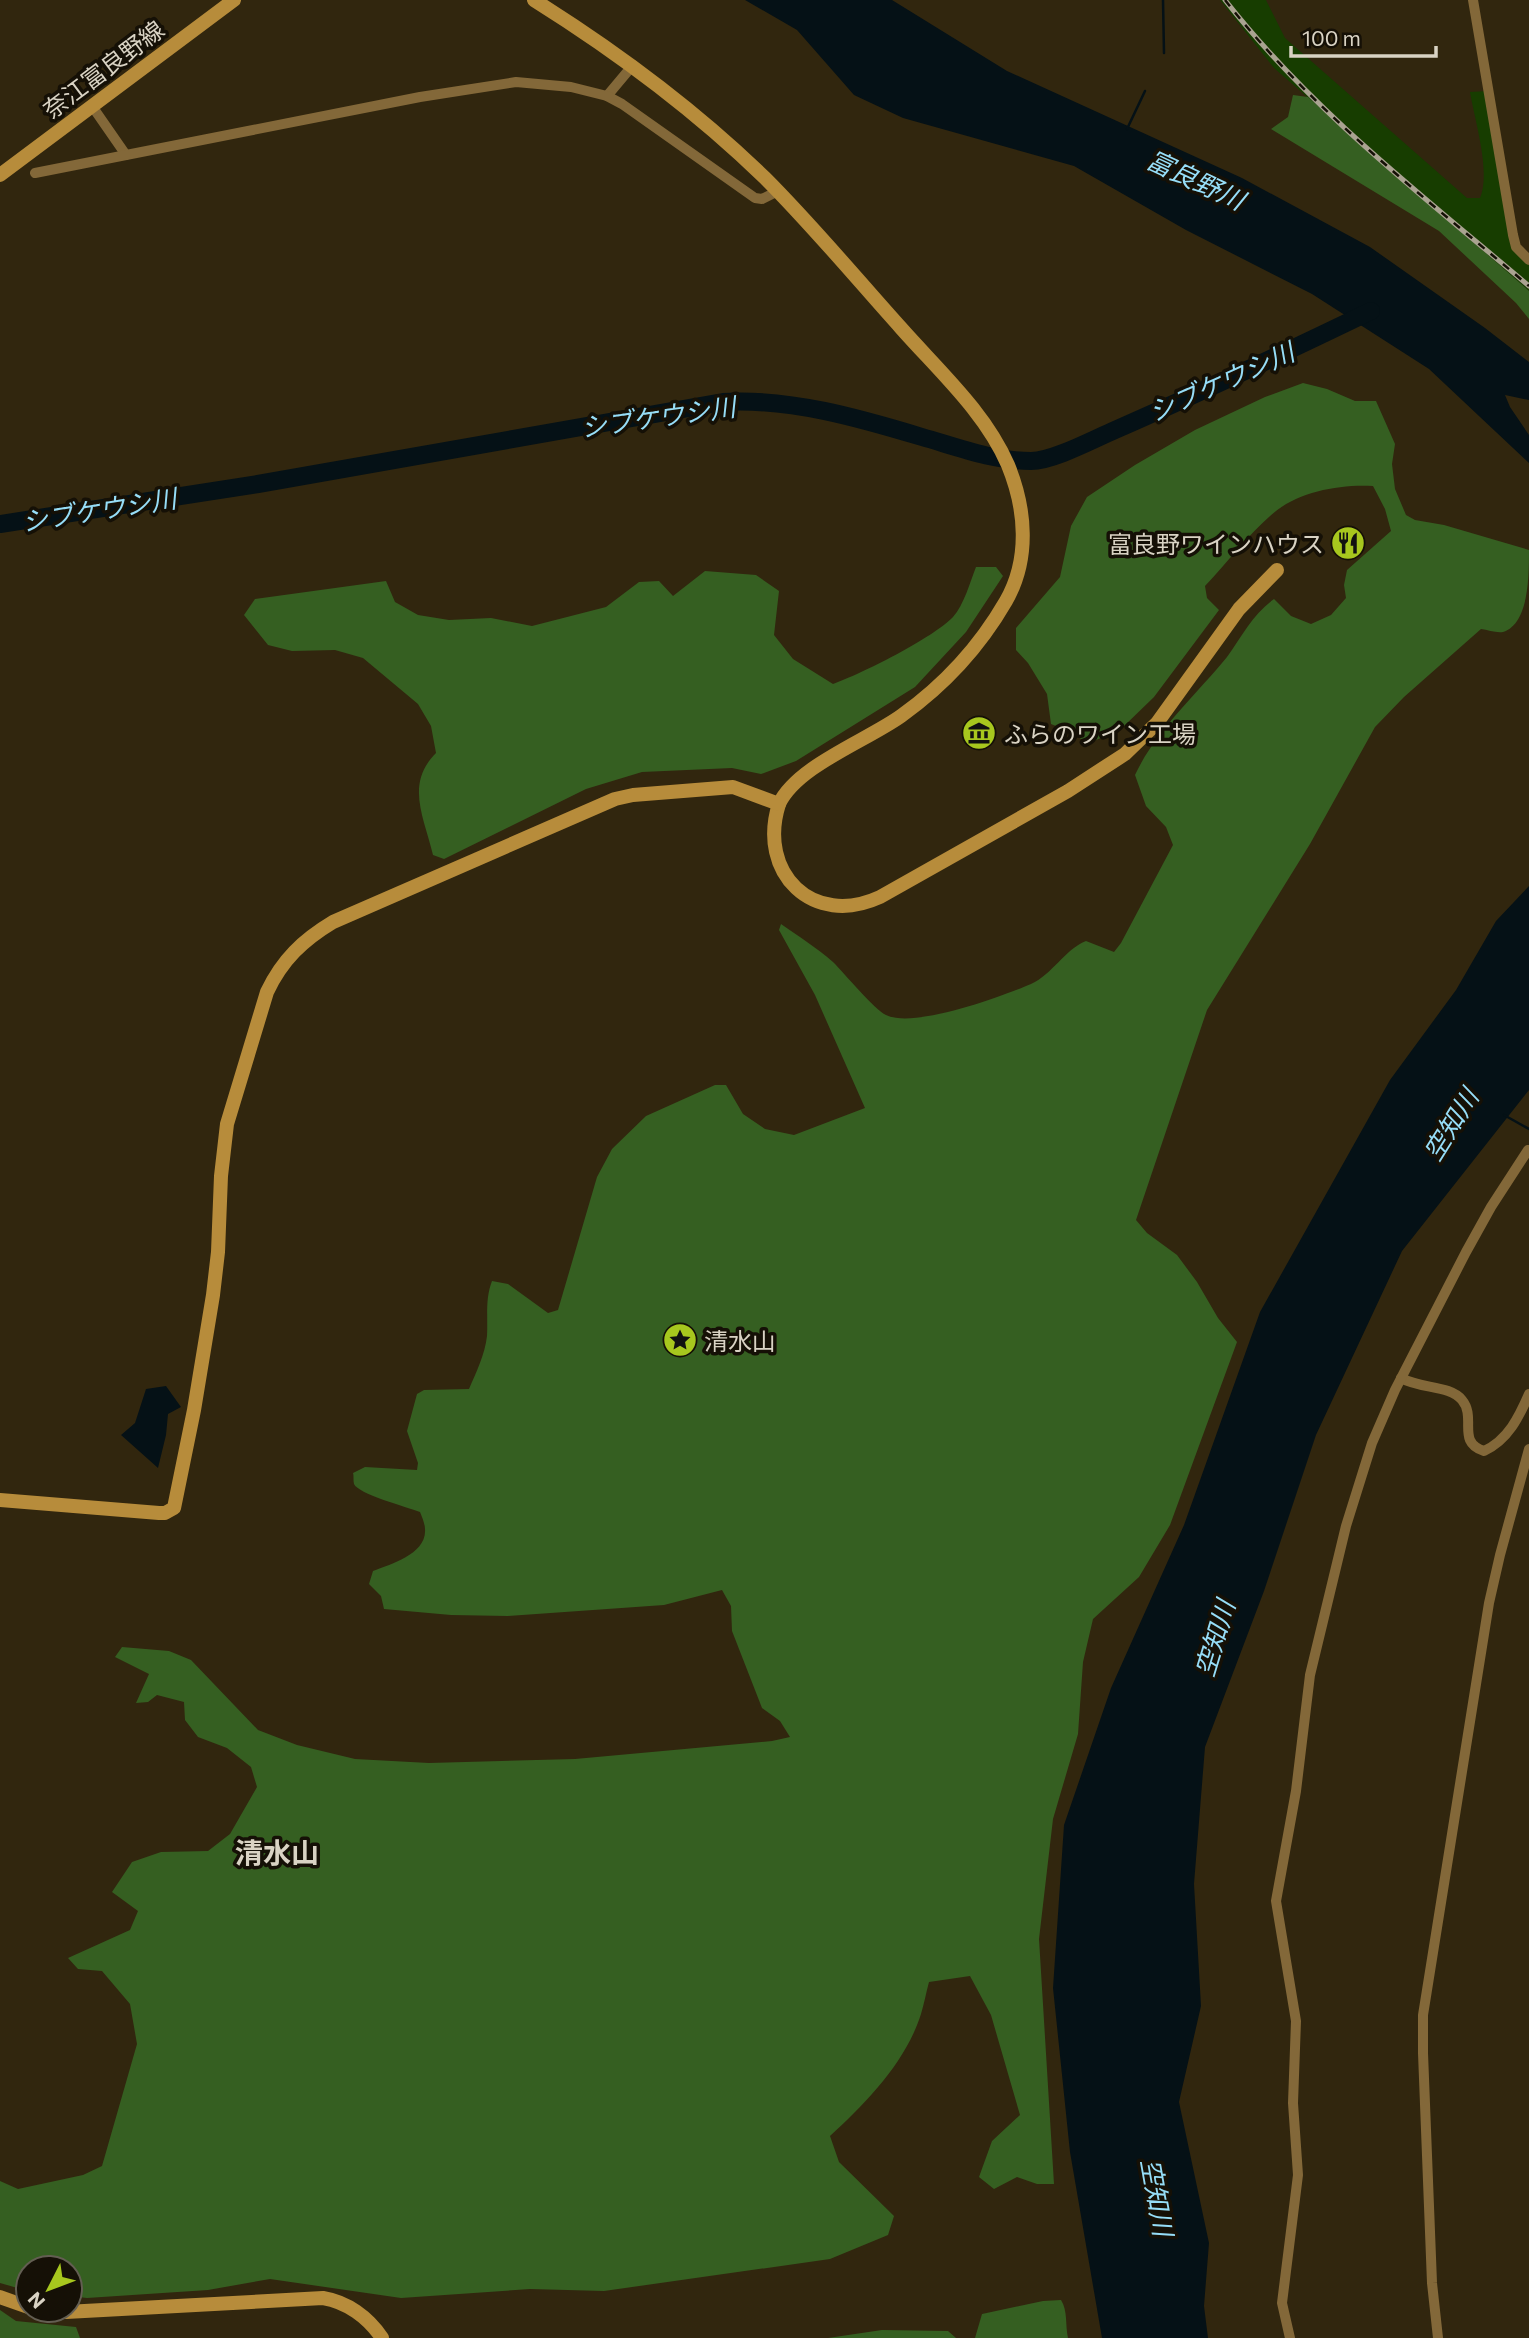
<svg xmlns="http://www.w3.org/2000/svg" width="1529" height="2338" viewBox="0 0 1529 2338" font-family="Commissioner,'Noto Sans JP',sans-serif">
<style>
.green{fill:#173d00}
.forest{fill:#355f21}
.water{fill:#051116}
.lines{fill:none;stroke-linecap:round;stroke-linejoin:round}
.stream{stroke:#051116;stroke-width:2.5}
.river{stroke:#051116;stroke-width:18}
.street{stroke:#836839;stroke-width:10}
.secondary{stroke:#b78c3b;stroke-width:14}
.rail-casing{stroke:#aaa391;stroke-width:5}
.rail{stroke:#151006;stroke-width:2.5;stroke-dasharray:8;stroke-linecap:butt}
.labels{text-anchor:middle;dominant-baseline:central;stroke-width:7;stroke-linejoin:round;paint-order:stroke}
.street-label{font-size:24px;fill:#d9d3c4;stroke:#151006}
.poi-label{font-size:24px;fill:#d9d3c4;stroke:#151006;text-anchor:start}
.water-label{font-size:26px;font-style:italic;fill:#96ddf7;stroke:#151006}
.quarter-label{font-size:28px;font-weight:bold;fill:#d9d3c4;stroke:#151006}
</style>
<rect width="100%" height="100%" fill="#31260e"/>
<path class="green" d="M1220,0H1266L1285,38L1467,198H1480C1491,171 1475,122 1470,92L1488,91L1513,235L1529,260V291L1274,68Z"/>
<g class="forest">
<path d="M1293,95L1308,97L1529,291V319L1516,303L1439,231L1271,129L1288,117Z"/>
<path d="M1303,383L1327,389L1355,401H1376L1395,444L1392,464L1395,489L1406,515L1415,520L1444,525L1529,550C1529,576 1529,624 1503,632C1496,633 1488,630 1481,629L1404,697L1375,727L1310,844L1207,1010L1136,1220L1147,1233L1177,1255L1197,1282L1218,1318L1237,1342L1170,1525L1139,1577L1093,1619L1083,1662L1078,1734L1053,1819L1039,1939L1054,2184H1037L1017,2177L994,2189L979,2177L992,2141L1020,2115L991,2015L970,1976L929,1982C926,1993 924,2004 921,2014C906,2062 866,2103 830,2136L839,2162L894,2216L888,2235L830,2259L604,2291L530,2289L401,2298L270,2279L208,2290L87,2298L70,2296V2268H28V2291L0,2283V2181L18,2189L83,2175L102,2166L137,2044L130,2004L102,1971L78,1969L68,1958L130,1930L138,1911L112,1892L132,1862L161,1852L208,1851L230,1834L257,1787L251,1767L227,1748L198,1737L185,1720L184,1702L157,1695L148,1702L136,1703L149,1674L115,1657L122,1647L169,1651L191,1660L258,1730L297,1745L355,1759L429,1763L575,1759L772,1741L790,1737L780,1721L762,1708L732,1631L731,1606L722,1590L664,1605L508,1616L451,1615L384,1609L381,1596L369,1584L373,1571C391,1564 427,1554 425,1529C425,1524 422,1517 420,1512C407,1507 358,1494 354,1484C353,1480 354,1476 353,1473L365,1467L417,1470L418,1463L407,1431L417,1394L424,1390L469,1389C476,1373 485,1354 487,1336C488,1317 485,1299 492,1281L508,1284L548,1313L558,1310L597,1177L612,1149L646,1116L715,1085H726L743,1114L765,1129L794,1135L865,1108L815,995L779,930L781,924C798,936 817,948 833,962C844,973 875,1010 886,1015C914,1029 1003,996 1031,984C1053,974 1064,950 1086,941L1114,952L1121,943L1173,845L1166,827L1146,806L1135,775C1156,730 1196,695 1227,657C1242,636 1253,614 1274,599L1291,616L1311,624L1331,615L1346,598L1344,585L1347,570L1391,531L1385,509L1373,486C1342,484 1301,491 1276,511C1251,531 1228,562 1205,586L1207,598L1219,610L1154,697L1121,729L1085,745L1078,735L1051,724L1047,694L1028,663L1016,650V628L1060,577L1071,526L1087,497L1135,465L1195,430L1265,397Z"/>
<path d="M976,567H996L1003,576L966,632L915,687L796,761L761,774L732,768L642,772L586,789L444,859L433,855C424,817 405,784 436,753L431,726L418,704L363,658L335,650L292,651L268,645L244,615L255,599L386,581L395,602L418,615L449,620L491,618L532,626L606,607L639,582L659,581L673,596L705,571L756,575L779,591L774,635L793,659L833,684C861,674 933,638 953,617C964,605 970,582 976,567Z"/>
<path d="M1061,2300C1068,2311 1065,2325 1068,2338H975L982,2314L1043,2301Z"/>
<path d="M0,2310L16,2321L76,2327L80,2338H0Z"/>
<path d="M882,2330L948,2331L956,2338H828Z"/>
</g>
<g class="water">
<path d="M745,0H892L1007,71L1242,178L1370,247L1485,328L1529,362V400L1505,395L1510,407L1529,435V463L1429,369L1312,294L1186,230L1074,166L903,118L854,95L797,30Z"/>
<path d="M1529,886V1090L1402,1251L1316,1435L1264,1591L1205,1747L1194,1884L1201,2006L1179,2102L1209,2243L1204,2306L1208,2338H1102L1070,2152L1053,1988L1064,1825L1111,1688L1184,1525L1260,1312L1390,1080L1456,990L1496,921Z"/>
<path d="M166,1386L181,1407L168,1414L166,1435L158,1468L121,1435L135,1423L146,1389Z"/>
</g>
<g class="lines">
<g class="stream">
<path d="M1163,0L1164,53"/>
<path d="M1127,129L1145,91"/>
<path d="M1504,1115L1529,1129"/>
</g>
<path class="river" d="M0,524L258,484L723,402C790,398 859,418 922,437C957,447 993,461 1031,461C1053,461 1094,439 1115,430C1202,392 1286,352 1371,311"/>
<g class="street">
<path d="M1473,0L1513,235L1516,247L1529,260"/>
<path d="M607,96L633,65"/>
<path d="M92,106L126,155"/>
<path d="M35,173L420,97L516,82L571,87L607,96L622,104L755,198L762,199L778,191"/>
<path d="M1401,1378C1421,1389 1450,1385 1462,1400C1477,1418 1456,1442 1484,1451C1508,1440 1519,1417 1529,1394"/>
<path d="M1290,2338L1282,2303L1298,2175L1293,2103L1296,2021L1276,1901L1296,1791L1310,1675L1346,1526L1372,1443L1395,1390L1466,1252L1491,1207L1528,1150"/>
<path d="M1438,2338L1432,2283L1423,2053V2015L1489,1603L1500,1555L1529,1449"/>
</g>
<g class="secondary">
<path d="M0,175L234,0"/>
<path d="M779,804C757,873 813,928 880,897L1068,791L1125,754L1157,723L1239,609L1277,570"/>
<path d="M0,1500L159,1513H165L174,1508L194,1410L213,1295L218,1252L221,1176L227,1124L267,992C282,960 303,940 333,922L615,799L633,795L733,787L779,804C797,766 866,741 901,716C943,686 980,646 1006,601C1030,559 1026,509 1008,465C985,412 939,371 901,328C856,278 813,226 765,178C695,110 617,52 534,0"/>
<path d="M0,2297L28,2307"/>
<path d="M44,2310L66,2312L323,2298C347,2302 368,2317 382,2338"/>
</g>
<g class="rail-casing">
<path id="rail" d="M1225,0C1311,110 1423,196 1529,286"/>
</g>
<use href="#rail" class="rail"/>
</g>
<defs>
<g id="restaurant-disc" transform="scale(1.75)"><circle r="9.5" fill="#a7c71e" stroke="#151006"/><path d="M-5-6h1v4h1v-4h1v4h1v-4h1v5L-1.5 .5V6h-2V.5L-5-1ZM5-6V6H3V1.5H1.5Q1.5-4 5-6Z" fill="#111"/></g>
<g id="museum-disc" transform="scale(1.75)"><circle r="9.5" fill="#a7c71e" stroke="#151006"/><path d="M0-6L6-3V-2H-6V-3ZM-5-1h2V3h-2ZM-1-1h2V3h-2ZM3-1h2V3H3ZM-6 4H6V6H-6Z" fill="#111"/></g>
<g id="sight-disc" transform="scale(1.75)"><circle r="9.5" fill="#a7c71e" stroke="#151006"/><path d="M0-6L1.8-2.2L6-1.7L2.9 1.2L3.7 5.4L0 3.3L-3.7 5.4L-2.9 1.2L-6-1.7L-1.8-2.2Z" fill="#111"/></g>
</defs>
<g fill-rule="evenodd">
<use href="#restaurant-disc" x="1348" y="543"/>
<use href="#museum-disc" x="979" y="733"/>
<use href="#sight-disc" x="680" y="1340"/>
</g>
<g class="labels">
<g class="street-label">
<text transform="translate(103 69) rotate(-37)">奈江富良野線</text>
</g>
<g class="poi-label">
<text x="1324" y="543" text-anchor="end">富良野ワインハウス</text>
<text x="1004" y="733">ふらのワイン工場</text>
<text x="704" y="1340">清水山</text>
</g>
<g class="water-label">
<text transform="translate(1196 179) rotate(25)">富良野川</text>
<text transform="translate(1221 381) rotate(-24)">シブケウシ川</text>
<text transform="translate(658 416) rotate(-8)">シブケウシ川</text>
<text transform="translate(99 509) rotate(-9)">シブケウシ川</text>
<text transform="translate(1450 1124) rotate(-58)">空知川</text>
<text transform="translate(1214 1638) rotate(-73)">空知川</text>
<text transform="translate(1158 2197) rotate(80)">空知川</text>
</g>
<g class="quarter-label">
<text x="277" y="1852">清水山</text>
</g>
</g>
<g transform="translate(49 2289) rotate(228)"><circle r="33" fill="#151006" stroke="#635e52" stroke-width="2"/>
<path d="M0-5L12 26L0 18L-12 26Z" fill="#a7c71e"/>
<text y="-10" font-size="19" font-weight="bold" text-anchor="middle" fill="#d9d3c4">N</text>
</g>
<path d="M1291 46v10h145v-10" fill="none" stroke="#d9d3c4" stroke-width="3.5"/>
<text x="1302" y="46" font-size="21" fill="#d9d3c4" stroke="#151006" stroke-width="5" paint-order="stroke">100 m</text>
</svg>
